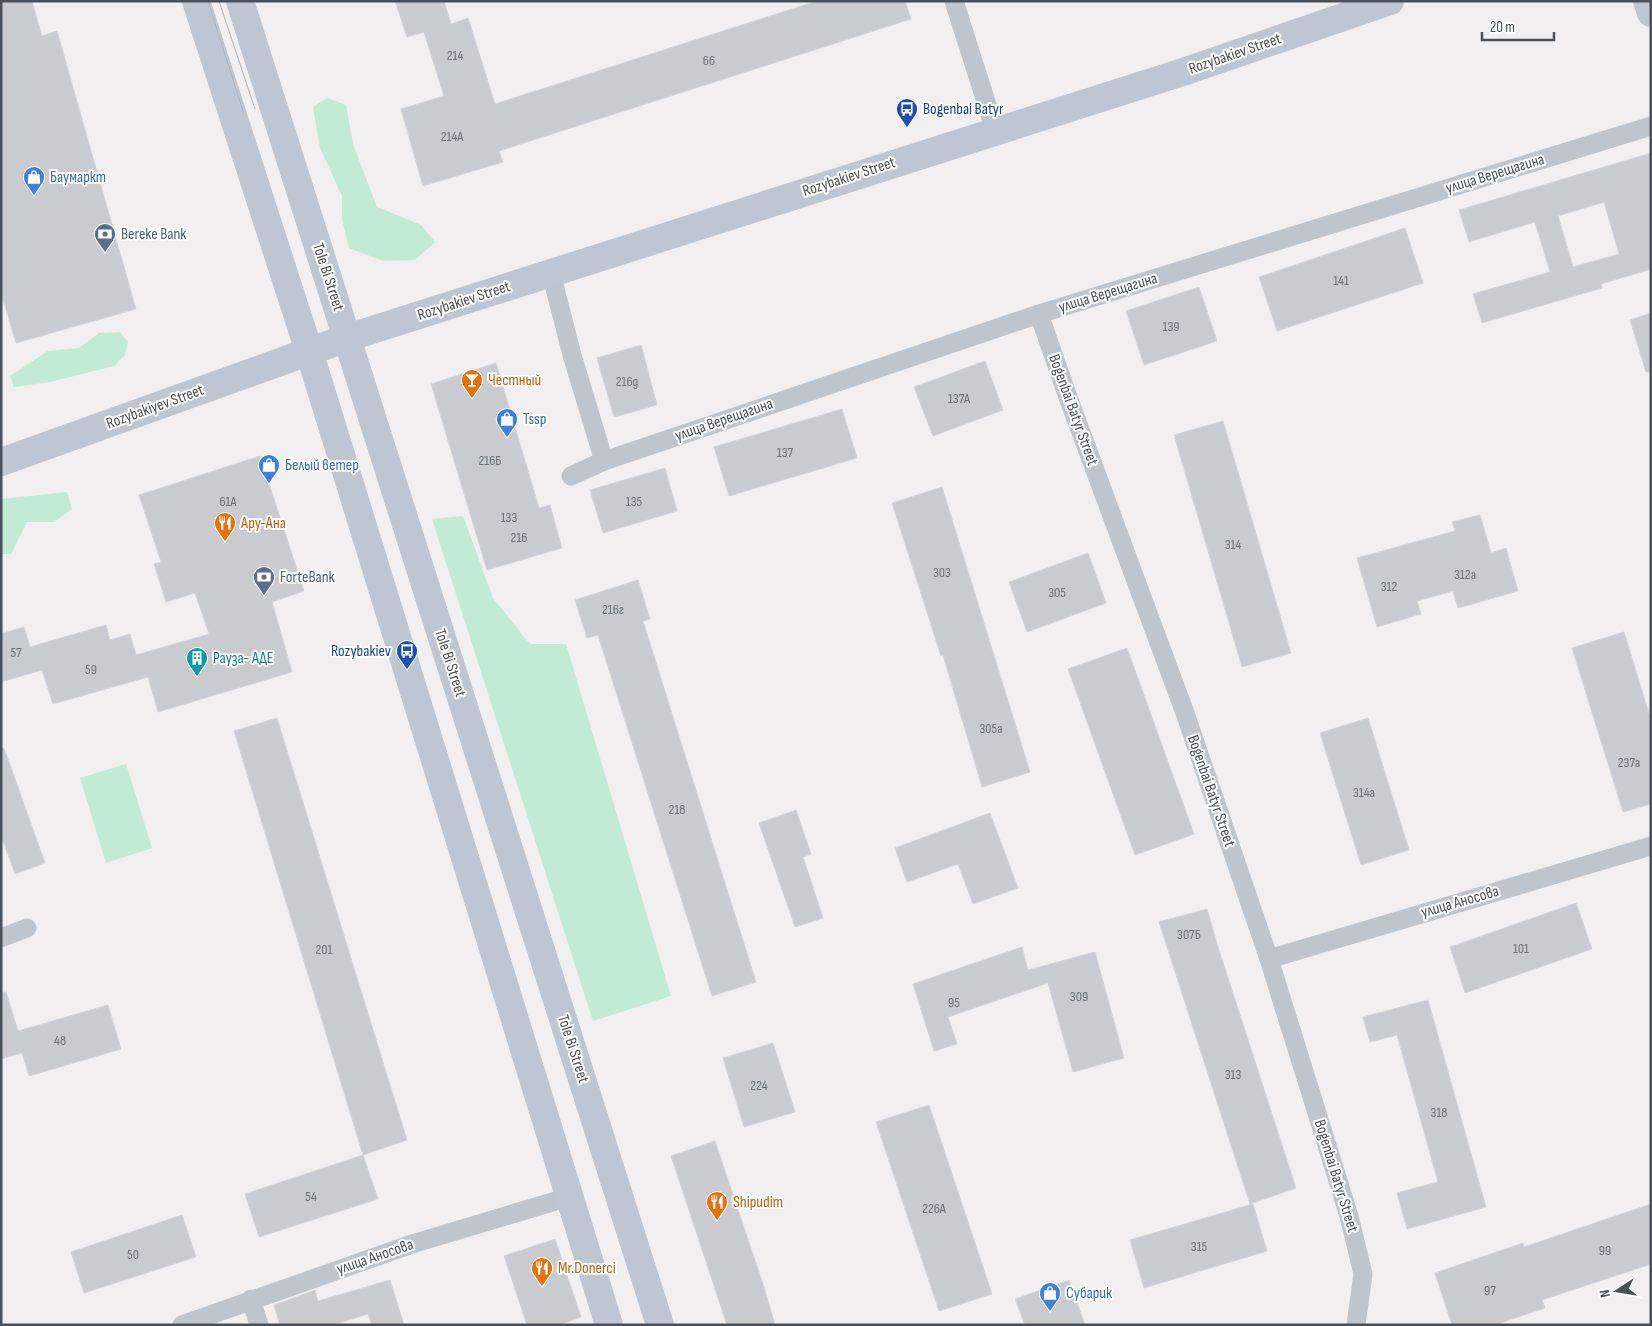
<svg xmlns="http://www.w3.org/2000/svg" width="1652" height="1326" viewBox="0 0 1652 1326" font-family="'Sofia Sans Condensed',sans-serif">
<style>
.green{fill:#c1ebd4}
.building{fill:#c9cbd1;stroke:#d3d5da;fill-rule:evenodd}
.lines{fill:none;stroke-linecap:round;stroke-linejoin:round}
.street{stroke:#bfc5cc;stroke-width:19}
.secondary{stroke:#bec6d1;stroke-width:28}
.tram{stroke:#b1b4b8;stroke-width:1}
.labels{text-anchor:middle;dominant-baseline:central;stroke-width:4;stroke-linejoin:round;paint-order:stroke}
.number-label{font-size:14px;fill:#696f78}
.street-label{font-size:16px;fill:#49505a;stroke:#fff}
.transit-label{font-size:16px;fill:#164399;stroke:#fff;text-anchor:start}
.shop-label{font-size:16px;fill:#366cbe;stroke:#fff;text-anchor:start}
.service-label{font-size:16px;fill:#4e5e75;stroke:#fff;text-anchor:start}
.food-label{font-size:16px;fill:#c56008;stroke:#fff;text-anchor:start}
.culture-label{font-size:16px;fill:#0d838f;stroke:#fff;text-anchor:start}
</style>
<rect width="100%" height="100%" fill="#f1efef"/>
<g class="green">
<path d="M327,98L346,105L353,144L377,207L421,225L435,242L415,260L383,261L349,248L342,219V196L320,148L313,107Z"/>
<path d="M120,332L128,342L125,355L114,366L50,382L14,387L10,376L48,351L79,348L99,333Z"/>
<path d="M67,492L72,509L54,522H27L11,554H1V499Z"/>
<path d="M463,516L493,598L530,644H566L671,996L593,1021L432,519Z"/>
<path d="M126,764L152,848L106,863L80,778Z"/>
</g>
<g class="building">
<path d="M1,1H32L42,36L57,31L136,309L16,343L1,293Z"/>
<path d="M395,1H444L451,24L468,18L495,104L817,1H905L911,19L499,151L503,162L423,186L401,109L444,96L424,32L407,37Z"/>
<path d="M1651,153V269L1601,284L1602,288L1482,323L1473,294L1550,272L1535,222L1469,242L1459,210ZM1604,202L1619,254L1573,267L1558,216Z"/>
<path d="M1405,228L1423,283L1277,331L1259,277Z"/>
<path d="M1199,287L1217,341L1144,365L1126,311Z"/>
<path d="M1651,313V372H1646L1630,320Z"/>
<path d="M641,345L657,405L614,417L597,358Z"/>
<path d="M985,361L1003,410L933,436L914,387Z"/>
<path d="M496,363L539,508L550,505L562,548L487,570L431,384Z"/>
<path d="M842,409L857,458L729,496L714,447Z"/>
<path d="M1223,421L1291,653L1242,667L1174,435Z"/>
<path d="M260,456L304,591L272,602L292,672L158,712L148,677L53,704L42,670L1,682V634L24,627L30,647L106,625L110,640L130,634L136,655L209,634L195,593L166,602L154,564L161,562L139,495Z"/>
<path d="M665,468L677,511L603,533L590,490Z"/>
<path d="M942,487L1030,772L982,787L943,655L941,656L892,503Z"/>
<path d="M1480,515L1491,553L1506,548L1518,591L1458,608L1453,591L1417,601L1421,614L1377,627L1357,558L1455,531L1452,522Z"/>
<path d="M1088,553L1106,603L1027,632L1009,582Z"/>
<path d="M638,580L650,619L643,621L756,982L712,996L598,635L587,638L575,600Z"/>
<path d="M1624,632L1651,720V804L1623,812L1572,648Z"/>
<path d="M1127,648L1194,834L1135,855L1068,669Z"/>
<path d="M277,718L407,1140L363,1155L234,731Z"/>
<path d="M1368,718L1409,850L1361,865L1320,733Z"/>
<path d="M1,748H4L45,863L15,874L1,835Z"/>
<path d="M796,810L811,854L803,857L823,918L795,927L759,823Z"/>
<path d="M990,813L1018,888L973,904L958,864L907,882L895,848Z"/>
<path d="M1576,903L1592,949L1465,993L1450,947Z"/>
<path d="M1207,909L1218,947L1296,1188L1250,1204L1159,922Z"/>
<path d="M1022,947L1028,970L1095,952L1124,1058L1073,1072L1048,983L948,1017L957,1044L934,1051L913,984Z"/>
<path d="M6,992L18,1031L108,1005L121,1049L29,1076L22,1053L1,1059V993Z"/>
<path d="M1428,1000L1486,1207L1407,1229L1397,1193L1438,1182L1397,1035L1370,1042L1363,1017Z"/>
<path d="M773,1043L795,1112L744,1127L723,1058Z"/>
<path d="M929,1105L992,1294L939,1311L876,1122Z"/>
<path d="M715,1141L764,1287L775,1325H727L671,1156Z"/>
<path d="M363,1155L378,1199L259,1237L245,1194Z"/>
<path d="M1253,1204L1267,1251L1144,1288L1130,1240Z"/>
<path d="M1651,1204V1264L1542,1300L1545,1308L1494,1325H1452L1435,1273L1523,1243L1524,1247Z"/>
<path d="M182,1215L196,1257L84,1293L71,1252Z"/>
<path d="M555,1239L581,1317L559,1325H527L504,1256Z"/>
<path d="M390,1280L404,1325H372L368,1314L332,1325H280L274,1305L315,1290L318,1301Z"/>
<path d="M1069,1280L1085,1325H1025L1015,1299Z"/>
</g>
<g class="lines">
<g class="street">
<path d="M954,1L995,130"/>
<path d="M551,273L572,355L604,461"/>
<path d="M1039,314L1069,400L1185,713L1269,959L1349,1216L1363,1274L1356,1325"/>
<path d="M571,476L604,461L1039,314L1651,126"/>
<path d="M1,938L27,928"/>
<path d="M1269,959L1651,846"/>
<path d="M251,1299L259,1325"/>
<path d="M182,1325L412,1244L569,1197"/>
</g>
<g class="secondary">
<path d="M196,1L309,351L609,1325"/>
<path d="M240,1L660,1325"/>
<path d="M1647,1L1651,13"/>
<path d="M1,462L347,338L1183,72L1390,1"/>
</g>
<g class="tram">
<path d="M208,1L244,114"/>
<path d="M219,1L255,109"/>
</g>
</g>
<defs>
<g id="bus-pin" transform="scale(1.125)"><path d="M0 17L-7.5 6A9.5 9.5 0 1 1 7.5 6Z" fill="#1a4fb4" stroke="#fff"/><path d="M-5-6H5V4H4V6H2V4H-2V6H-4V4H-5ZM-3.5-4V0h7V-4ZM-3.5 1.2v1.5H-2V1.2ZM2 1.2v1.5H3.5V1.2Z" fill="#fff"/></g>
<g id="shop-pin" transform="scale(1.125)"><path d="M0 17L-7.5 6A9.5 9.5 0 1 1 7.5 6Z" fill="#3f7fe0" stroke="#fff"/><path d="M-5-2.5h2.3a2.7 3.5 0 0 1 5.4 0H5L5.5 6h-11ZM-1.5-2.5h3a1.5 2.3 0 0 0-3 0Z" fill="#fff"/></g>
<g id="bank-pin" transform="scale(1.125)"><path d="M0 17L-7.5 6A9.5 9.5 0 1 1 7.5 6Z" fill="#5c6f8a" stroke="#fff"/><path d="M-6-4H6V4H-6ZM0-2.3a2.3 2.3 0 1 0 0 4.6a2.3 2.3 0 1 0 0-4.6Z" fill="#fff"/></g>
<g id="bar-pin" transform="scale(1.125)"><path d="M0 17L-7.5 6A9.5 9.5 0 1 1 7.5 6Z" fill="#e8710a" stroke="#fff"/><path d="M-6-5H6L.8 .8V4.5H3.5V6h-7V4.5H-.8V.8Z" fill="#fff"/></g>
<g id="restaurant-pin" transform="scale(1.125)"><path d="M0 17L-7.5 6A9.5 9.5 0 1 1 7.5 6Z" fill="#e8710a" stroke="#fff"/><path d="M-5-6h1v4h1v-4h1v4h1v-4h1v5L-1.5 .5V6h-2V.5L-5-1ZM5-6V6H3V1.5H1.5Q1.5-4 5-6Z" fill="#fff"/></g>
<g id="building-pin" transform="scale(1.125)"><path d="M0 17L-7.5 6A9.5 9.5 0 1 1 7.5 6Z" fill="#0f9aa8" stroke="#fff"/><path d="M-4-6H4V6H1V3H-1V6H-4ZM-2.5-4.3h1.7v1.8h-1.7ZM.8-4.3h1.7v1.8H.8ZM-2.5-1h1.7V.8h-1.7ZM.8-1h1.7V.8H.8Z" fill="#fff"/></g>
</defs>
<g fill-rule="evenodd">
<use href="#bus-pin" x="907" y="109"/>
<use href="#shop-pin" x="34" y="177"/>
<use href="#bank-pin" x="105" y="234"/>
<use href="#bar-pin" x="472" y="380"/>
<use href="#shop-pin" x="507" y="419"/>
<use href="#shop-pin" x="269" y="465"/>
<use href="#restaurant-pin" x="225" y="523"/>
<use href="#bank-pin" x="264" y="577"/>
<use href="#bus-pin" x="407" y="651"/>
<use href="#building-pin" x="197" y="658"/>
<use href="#restaurant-pin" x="717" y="1202"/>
<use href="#restaurant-pin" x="542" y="1268"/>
<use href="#shop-pin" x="1050" y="1293"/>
</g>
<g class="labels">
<g class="number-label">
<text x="455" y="55">214</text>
<text x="709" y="60">66</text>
<text x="452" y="136">214А</text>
<text x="1341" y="280">141</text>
<text x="1171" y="326">139</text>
<text x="627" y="381">216д</text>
<text x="959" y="398">137А</text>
<text x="785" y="452">137</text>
<text x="490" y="460">216Б</text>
<text x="228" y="501">61А</text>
<text x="634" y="501">135</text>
<text x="509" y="517">133</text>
<text x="519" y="537">216</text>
<text x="1233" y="544">314</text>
<text x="942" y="572">303</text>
<text x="1465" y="574">312а</text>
<text x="1389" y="586">312</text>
<text x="1057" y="592">305</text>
<text x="613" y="609">216г</text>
<text x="16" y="652">57</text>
<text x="91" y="669">59</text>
<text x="991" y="728">305а</text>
<text x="1629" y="762">237а</text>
<text x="1364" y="792">314а</text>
<text x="677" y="809">218</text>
<text x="1189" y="934">307Б</text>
<text x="1521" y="948">101</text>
<text x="324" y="949">201</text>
<text x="1079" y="996">309</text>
<text x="954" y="1002">95</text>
<text x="60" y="1040">48</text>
<text x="1233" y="1074">313</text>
<text x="759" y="1085">224</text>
<text x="1439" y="1112">318</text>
<text x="311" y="1196">54</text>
<text x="934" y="1208">226А</text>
<text x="1199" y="1246">315</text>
<text x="1605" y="1250">99</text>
<text x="133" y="1254">50</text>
<text x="1490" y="1290">97</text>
</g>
<g class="street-label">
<text transform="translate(1235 54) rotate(-19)">Rozybakiev Street</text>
<text transform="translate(1495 174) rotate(-17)">улица Верещагина</text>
<text transform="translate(849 177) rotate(-18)">Rozybakiev Street</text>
<text transform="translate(328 277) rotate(72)">Tole Bi Street</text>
<text transform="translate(1108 293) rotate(-17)">улица Верещагина</text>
<text transform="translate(464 301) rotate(-18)">Rozybakiev Street</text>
<text transform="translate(155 407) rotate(-20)">Rozybakiyev Street</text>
<text transform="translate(1073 410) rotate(70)">Bogenbai Batyr Street</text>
<text transform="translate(724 420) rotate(-19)">улица Верещагина</text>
<text transform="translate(450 663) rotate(72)">Tole Bi Street</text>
<text transform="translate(1211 791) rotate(71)">Bogenbai Batyr Street</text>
<text transform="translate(1460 902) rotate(-16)">улица Аносова</text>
<text transform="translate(573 1049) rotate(72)">Tole Bi Street</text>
<text transform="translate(1336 1176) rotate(73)">Bogenbai Batyr Street</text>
<text transform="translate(375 1257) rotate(-19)">улица Аносова</text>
</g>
<g class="transit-label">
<text x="923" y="109">Bogenbai Batyr</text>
<text x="391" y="651" text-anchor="end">Rozybakiev</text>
</g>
<g class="shop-label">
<text x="50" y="177">Баумаркт</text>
<text x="523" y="419">Tssp</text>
<text x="285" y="465">Белый ветер</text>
<text x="1066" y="1293">Субарик</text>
</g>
<g class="service-label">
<text x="121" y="234">Bereke Bank</text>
<text x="280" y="577">ForteBank</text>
</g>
<g class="food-label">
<text x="488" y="380">Честный</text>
<text x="241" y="523">Ару-Ана</text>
<text x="733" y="1202">Shipudim</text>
<text x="558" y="1268">Mr.Donerci</text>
</g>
<g class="culture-label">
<text x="213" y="658">Рауза- АДЕ</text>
</g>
</g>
<rect width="1652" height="1326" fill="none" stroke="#49505a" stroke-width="5"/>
<g transform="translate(1617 1291) rotate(258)" stroke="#ffffff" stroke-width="4" paint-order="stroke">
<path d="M0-4L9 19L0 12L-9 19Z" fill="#49505a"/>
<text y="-8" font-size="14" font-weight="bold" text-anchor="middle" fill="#49505a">N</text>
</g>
<path d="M1482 32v8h72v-8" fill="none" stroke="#49505a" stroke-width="2.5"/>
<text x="1490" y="32" font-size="15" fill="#49505a" stroke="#ffffff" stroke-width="4" paint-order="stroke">20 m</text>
</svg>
